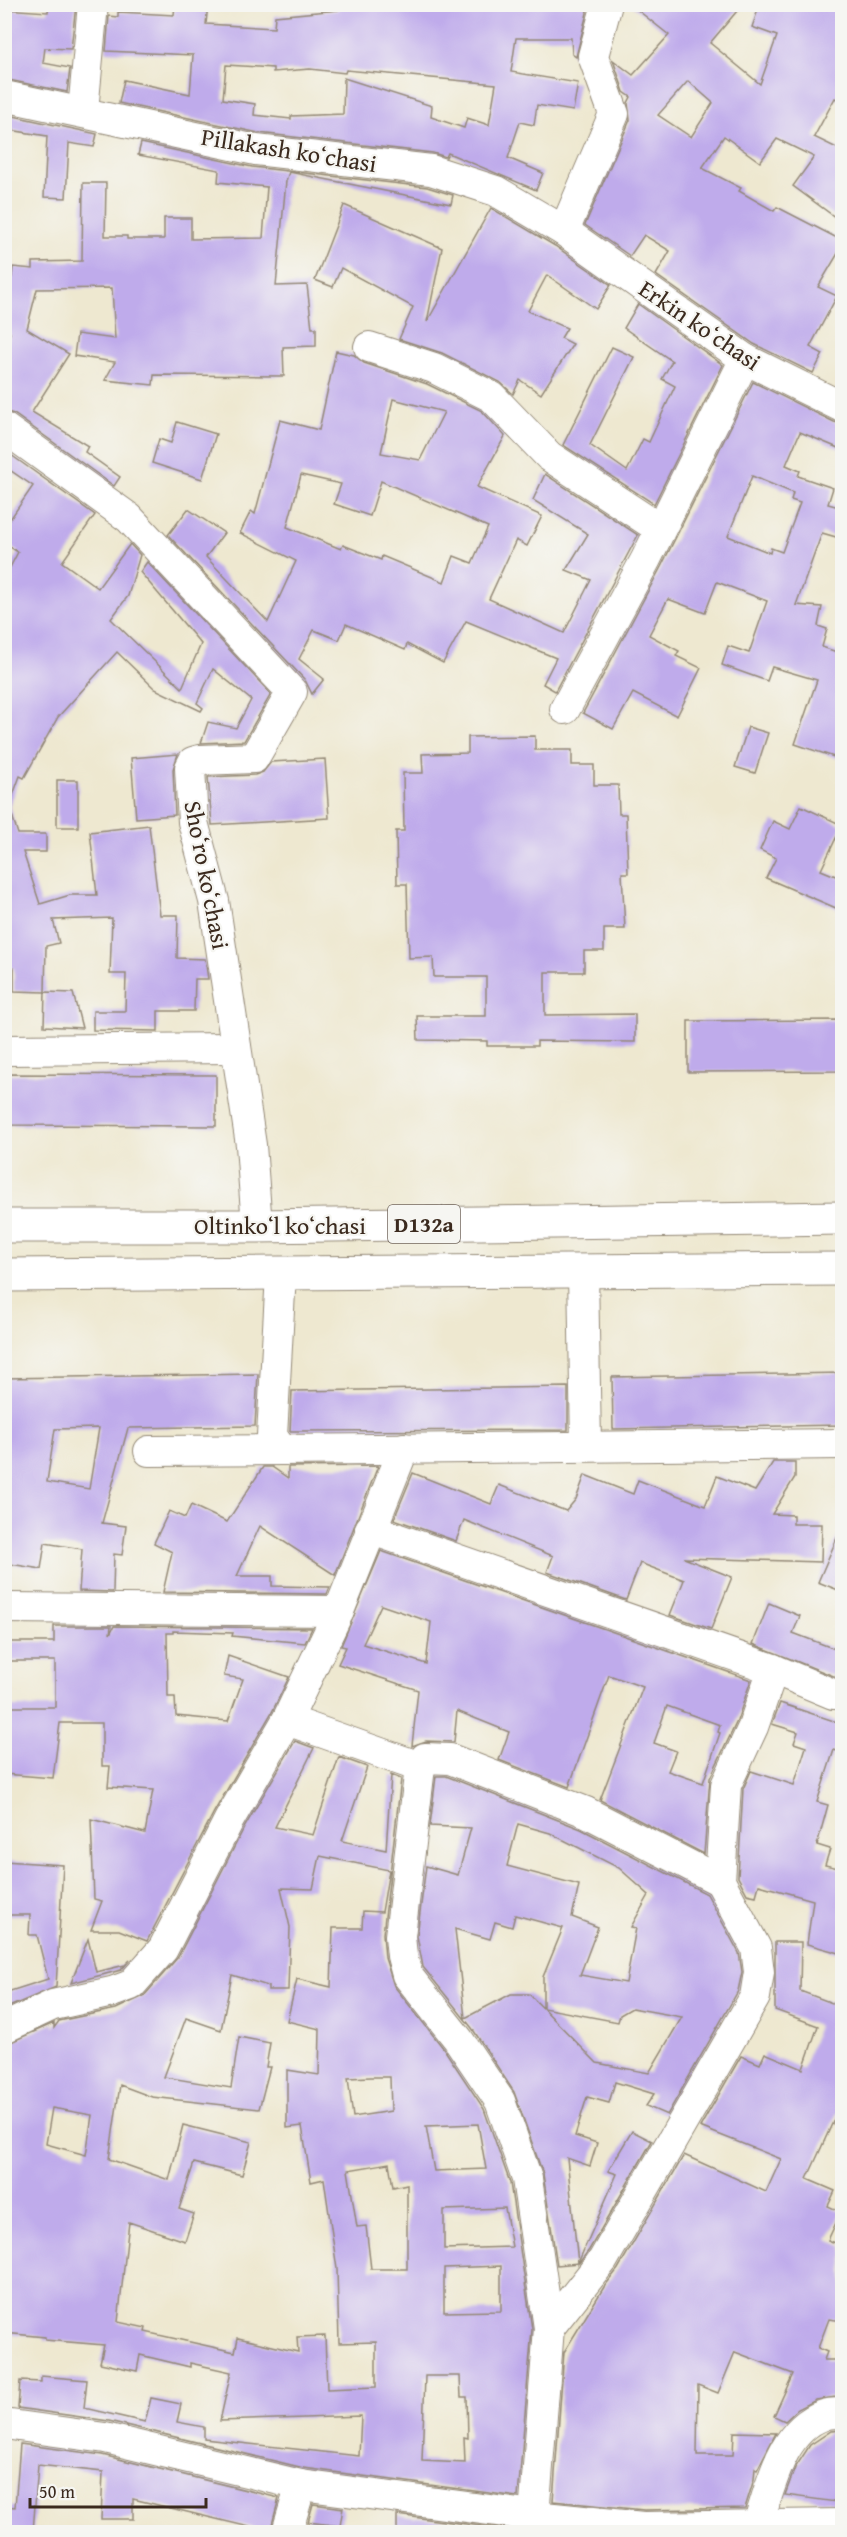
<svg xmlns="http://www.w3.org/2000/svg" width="847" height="2537" viewBox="0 0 847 2537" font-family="'Gentium Book Plus',serif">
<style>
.building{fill:#bfabeb;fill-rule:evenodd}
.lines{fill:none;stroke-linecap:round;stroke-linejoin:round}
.minor-casing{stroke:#948977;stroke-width:32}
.major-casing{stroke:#948977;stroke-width:35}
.minor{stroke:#fff;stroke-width:30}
.major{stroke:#fff;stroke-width:33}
.labels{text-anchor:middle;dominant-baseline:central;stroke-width:4.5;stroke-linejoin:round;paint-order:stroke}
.shield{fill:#f6f6f2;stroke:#73675e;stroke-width:1.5}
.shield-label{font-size:22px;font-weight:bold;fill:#3b2a1e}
.street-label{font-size:24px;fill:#3b2a1e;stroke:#f6f6f2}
</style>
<rect width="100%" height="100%" fill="#f6f6f2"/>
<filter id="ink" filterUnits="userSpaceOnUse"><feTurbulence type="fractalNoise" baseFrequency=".0167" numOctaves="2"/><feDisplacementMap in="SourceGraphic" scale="12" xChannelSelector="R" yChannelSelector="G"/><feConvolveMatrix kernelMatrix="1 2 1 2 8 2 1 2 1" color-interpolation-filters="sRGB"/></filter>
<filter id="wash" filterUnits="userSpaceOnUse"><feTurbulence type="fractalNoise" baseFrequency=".008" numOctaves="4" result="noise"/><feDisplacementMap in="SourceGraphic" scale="24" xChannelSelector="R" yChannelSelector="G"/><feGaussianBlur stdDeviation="1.35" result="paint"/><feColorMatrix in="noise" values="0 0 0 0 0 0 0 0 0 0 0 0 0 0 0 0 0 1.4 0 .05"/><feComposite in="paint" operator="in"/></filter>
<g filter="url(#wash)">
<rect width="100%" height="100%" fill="#eee8d0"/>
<g id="blocks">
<g class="building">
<path d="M49,4H76L71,49L45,48L43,63L70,68L67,92L4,79V9L48,12Z"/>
<path d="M175,4H208L206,24L274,28L275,16L338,10V4H586L587,13L576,57L572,54L571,38H516L511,72L578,83L573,111L537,105L534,125L520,122L508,158L543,173L536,190L448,153L446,157L433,153L259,133L119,103L124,80L190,94L193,55L106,51L109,16L118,17V12L174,15ZM226,65L273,68V72L310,69L345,73L346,70L496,84L489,125L467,118L464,128L431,117L432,106L344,78L343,114L291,116V119L254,115L255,104L223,99Z"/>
<path d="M630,4H743L710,43L760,84L777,36L752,27L760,4H833L843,7V102L835,98L814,137L843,151V223L793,186L814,157L777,139L760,162L724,136L702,168L741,188L739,191L774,211L777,207L843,241V245L818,287L837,296L810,347L823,354L813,373L754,344L656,275L670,251L644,235L630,256L585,225L630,120L628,103L631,97L624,92L613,60L633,75L669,35ZM688,81L713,103L691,137L658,115Z"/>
<path d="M4,114L97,134L94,147L69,143L66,198L44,197L47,136L4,129Z"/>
<path d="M141,143L252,167L427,187L453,195L451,204L289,172L286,181L276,286L307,285L312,328H316V346L283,347L284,376L154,375L153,385L105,380L115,362L74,356L77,334L115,339L112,288L37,289L27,329L69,354L32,412L88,446L85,452L120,477L114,486L14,414L4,411V352L10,333H4V277H12L13,267L33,269V262L82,261L83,183H106L105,236H127V239H164V218H191V239L263,238L267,187L218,182L219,170L138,155Z"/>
<path d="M344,205L442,248L427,322L491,208L555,246L611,285L596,309L547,275L528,311L567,328L561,338L573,344L541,394L520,380L513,394L500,382L442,353L399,339L413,307L341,268L333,287L315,280Z"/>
<path d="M638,304L723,365L654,504L563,445L612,347L634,357L590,445L627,471L643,439L649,442L675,386L662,379L672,361L624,328Z"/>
<path d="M336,351L354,355L364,363L427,384L482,411L505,436L477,487L542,516L527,546L516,540L489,599L564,633L591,580L566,570L588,534L533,500L545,474L638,535L555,691L543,684L556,658L466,621L443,663L407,644L405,650L346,624L339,640L314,630L299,659L324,679L312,694L305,680L168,535L188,509L224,533L206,557L268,622L296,561L240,533L251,511L255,514L280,420L319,430ZM393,399L444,412L420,460L381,453ZM301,475L341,484L334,504L370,516L381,481L488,527L472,563L454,556L444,582L382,556L381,560L343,545L341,549L287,527Z"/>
<path d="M753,382L834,422L843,424V450L800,432L786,465L800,471L798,476L833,488L828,504L843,508V539L822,533L796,605L822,607L818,626L827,629L822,647L843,654V760L795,744L817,680L772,667L767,681L722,665L728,646L749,653L767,601L717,582L705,613L668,599L649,635L679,651L676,656L701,668L677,716L633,693L613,729L583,713L661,567ZM752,476L793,493L791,500L800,503L782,552L771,548L770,553L728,536Z"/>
<path d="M177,422L216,434L202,479L152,463L159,439L171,443Z"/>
<path d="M4,450L95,515L62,562L98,588L130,544L140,555L128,596L111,619L182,688L201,644L140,572L147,562L271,694L244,741L201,743L208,722L236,728L251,700L213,669L197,703L203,708L201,711L155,689L117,652L58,717L24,778L20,776L9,806L18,834H46V852H23L40,904L70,895H97L90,832L149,825L160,915H178L177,958L205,959L208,979H195L194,1011H158V1031L93,1030V1011H125L126,974H110L112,918L53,920L59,943L46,946L45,992L14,991V968L4,969V579L18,552L4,543V528L33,486L4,466Z"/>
<path d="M748,727L768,733L755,773L735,767Z"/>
<path d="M535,736V750H572V765H594V785H618L619,814H626L628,873H622L625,929H604V951H584V972H545V1015L635,1014V1042L537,1041V1046H487V1041L418,1040L417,1016H486V977H434L433,957L409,958L407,884H397L396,831H404L403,773H423L422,754L468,753V737Z"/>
<path d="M178,754L173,769L175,815L136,818L131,758Z"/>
<path d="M325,759L329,818L212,825L208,777L255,775L263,772L271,762Z"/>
<rect x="57" y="780" width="21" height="47"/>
<path d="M801,806L842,825L821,870L843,879V911L766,878L776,858L760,850L773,821L790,829Z"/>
<path d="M45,992L73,993L82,1028L44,1026Z"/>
<path d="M843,1020V1071L688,1072V1021Z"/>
<path d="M4,1074L216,1075V1126L4,1125Z"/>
<path d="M843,1373V1425L613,1429L612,1377Z"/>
<path d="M258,1374L255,1426L128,1428L102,1523L126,1526L122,1555L114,1554L113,1592L79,1591L82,1549L45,1543L41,1569L4,1563V1378ZM99,1428L89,1489L47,1482L55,1429Z"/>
<path d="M568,1387V1430L290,1431L292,1391Z"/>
<path d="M773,1462H795V1477L772,1514L793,1515V1524H822L821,1562L684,1558L732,1577L711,1629L670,1615L684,1580L640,1563L626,1600L547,1572L553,1556L464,1520L456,1541L394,1519L413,1473L491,1504L499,1485L566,1511L576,1499L585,1475L633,1494L638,1480L705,1506L717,1476L755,1491Z"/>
<path d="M378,1466L335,1575L260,1526L237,1576H272V1586L330,1587L327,1594L163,1592L172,1552L154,1543L169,1511L185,1518L191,1505L227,1522L263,1467H272L288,1478V1467Z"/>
<path d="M843,1524V1592L818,1582Z"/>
<path d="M381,1551L751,1680L737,1721L710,1778L704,1854L600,1800L643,1687L609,1675L569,1787L499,1760L509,1732L457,1711L454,1742L426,1741L412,1746L418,1690L338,1664L346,1647L341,1646ZM381,1605L431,1622L426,1664L363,1644ZM667,1706L720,1725L718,1732L720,1733L703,1783L668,1771L676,1751L654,1743Z"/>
<path d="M769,1603L800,1616L793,1633L843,1652V1677H836L753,1644Z"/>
<path d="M54,1626H111L110,1634L114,1626L312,1628L305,1643L232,1636L233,1633L173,1631V1633H167L168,1697H175L176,1716L228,1721L243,1679L224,1676L228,1656L289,1677L272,1712L214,1812L147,1941L119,1930H91L102,1901L94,1899L91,1819L145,1833L153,1790L108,1787L110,1766H102V1723H60L53,1778L4,1774V1707H55V1661H4V1642H54Z"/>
<path d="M780,1703L843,1724V1753L834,1750L817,1802L828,1805L817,1845L830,1849L825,1865L843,1869V1954L807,1944L813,1900L759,1885L756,1896L747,1894L738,1877L743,1789L751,1771L794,1785L806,1747L794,1743L798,1732L772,1724Z"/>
<path d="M295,1741L314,1748L275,1827L313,1835L339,1757L367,1767L342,1841L386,1850L391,1775L401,1779L383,1934L385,1958L394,1986L444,2049L484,2109L510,2183L532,2329L518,2497L304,2468L109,2421L18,2408L20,2381L41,2382V2376L87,2380L84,2408L145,2422L151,2398L181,2404L177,2422L204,2427V2439L359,2456L361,2416L220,2421L231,2372L190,2363V2367L140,2355L137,2371L100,2363L104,2345L45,2340V2337L4,2333V2045L54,2023V2028L59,2021L116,2009L144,1996L178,1957L244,1828ZM320,1856L389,1870L382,1912L363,1911L362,1928H333L331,1987L297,1979L287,2021L320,2029L319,2075L287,2070V2128L302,2126L311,2182L324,2179L337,2269L339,2343L376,2342V2387L327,2389L325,2336L297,2337L298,2352L238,2338L235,2352L145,2332L146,2328L118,2322L129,2222L185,2241L194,2214L179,2209L194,2163L242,2175L251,2142L183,2125L169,2180L109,2159L120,2085L152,2097L259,2109L270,2067H266L270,2043L239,2037L231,2088L164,2077L186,2018L221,2030L232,1975L268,1986V1990H288L290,1927L281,1888L313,1889ZM371,2077H390L391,2111L353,2117L348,2078ZM52,2108L92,2115L86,2155L46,2144ZM478,2124L486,2169L434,2171L426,2126ZM389,2163L393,2187L407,2184V2269H371L366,2226L357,2227L348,2170ZM505,2208L512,2247L444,2249V2210ZM501,2266V2311L444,2312V2268ZM425,2376H460L461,2397H467L468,2438L464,2437L465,2463L422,2461Z"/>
<path d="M436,1776H446L581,1829L707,1894L739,1953L742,1972L738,1991L667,2115L646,2106L654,2094L615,2082L609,2103L587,2097L575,2136L597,2143L590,2166L567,2158L578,2263L617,2174L608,2171L632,2131L652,2141L589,2250L579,2263L557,2265L543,2174L514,2092L472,2028L423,1967L417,1936L426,1866L458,1875L471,1828L430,1826ZM518,1824L550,1833L619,1868L649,1895L631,1927L636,1928L626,1983L580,1975L598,1927L572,1917L579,1885L507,1866ZM515,1915L563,1928L543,1977V2008L618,2022L620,2015L632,2008L682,2017L649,2073L597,2063L529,1994H511L465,2018L455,1929L490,1939L495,1922L512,1927Z"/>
<path d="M4,1861L63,1865L56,1987L4,2009V1993L48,1979L37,1935H29L30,1915H4Z"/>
<path d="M88,1939L96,1972L125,1965L130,1960L121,1970L71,1983Z"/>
<path d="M775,1942H801L800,1991L843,2007V2115L837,2113L807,2179L835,2191L828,2206L841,2212L828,2240L843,2246V2321L829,2319L818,2348L827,2352L824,2360H843V2396L816,2400L798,2409L785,2421L774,2416L793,2374L735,2352L718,2393L698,2385L697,2455H733L734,2432L776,2433L757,2470L755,2468L754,2479L745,2508L644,2510L553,2501L564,2352L604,2287L618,2269L684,2155L766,2192L781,2159L700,2127L741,2056L760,2064L765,2053L803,2069L818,2026L775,2010Z"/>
<path d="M843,2430V2503L785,2495L795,2468L810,2445L831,2431Z"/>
<path d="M20,2444L102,2455L279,2498L270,2532L133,2499V2519H101L103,2472L38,2465L33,2532H4V2506L15,2507Z"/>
<path d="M313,2504L343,2508L340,2526L308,2522Z"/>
<path d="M397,2515L527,2532H397Z"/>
</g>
</g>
</g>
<g filter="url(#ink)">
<use href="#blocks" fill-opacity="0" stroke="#948977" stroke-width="1.5"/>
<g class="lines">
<g class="minor-casing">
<g id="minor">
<path d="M4,96L256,150L431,170L496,191L564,231L745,359L842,407"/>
<path d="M83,111L93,4"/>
<path d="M564,231L614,114L593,56L607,4"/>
<path d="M369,347L434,368L492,397L549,456L660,529"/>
<path d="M4,428L129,518L292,692L254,758L200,760L193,762L190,768L193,822L214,901L251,1145L257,1226"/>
<path d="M565,709L646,559L745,359"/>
<path d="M4,1050L236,1048"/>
<path d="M583,1271L586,1446"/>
<path d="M281,1274L272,1436L282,1450L842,1444"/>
<path d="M149,1451L282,1450"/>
<path d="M370,1529L773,1669L753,1727L726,1785L720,1881L756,1948L759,1972L755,1997L603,2260L549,2328L534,2516"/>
<path d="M4,1608L339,1611"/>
<path d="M773,1669L833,1694H842"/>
<path d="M287,1720L420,1767L425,1758L450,1759L586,1812L720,1881"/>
<path d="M420,1767L400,1936L402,1956L407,1975L458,2039L500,2101L527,2179L549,2328"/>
<path d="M4,2028L53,2005L112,1992L131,1985L163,1949L229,1820L287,1720L339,1611L404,1448"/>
<path d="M4,2424L105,2438L301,2485L534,2516L643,2527L842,2524"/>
<path d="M758,2524C771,2486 781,2430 824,2415C829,2413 837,2413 842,2413"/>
<path d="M287,2532L301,2485"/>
</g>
</g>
<g class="major-casing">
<g id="major">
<path d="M4,1226H257L842,1218"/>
<path d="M4,1275L842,1269"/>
</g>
</g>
<use href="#minor" class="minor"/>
<use href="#major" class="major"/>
</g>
</g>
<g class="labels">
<rect class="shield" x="388" y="1205" width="72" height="38" rx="4.5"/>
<g class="shield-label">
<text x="424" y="1224">D132a</text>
</g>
<g class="street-label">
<text transform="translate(289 150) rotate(9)">Pillakash koʻchasi</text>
<text transform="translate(700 325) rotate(34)">Erkin koʻchasi</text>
<text transform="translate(207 875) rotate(79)">Shoʻro koʻchasi</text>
<text x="280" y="1225">Oltinkoʻl koʻchasi</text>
</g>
</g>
<rect width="847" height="2537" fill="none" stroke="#f6f6f2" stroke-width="24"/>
<path d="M30 2498v9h176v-9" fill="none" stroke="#3b2a1e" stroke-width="3"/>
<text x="39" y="2498" font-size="18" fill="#3b2a1e" stroke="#f6f6f2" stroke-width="4.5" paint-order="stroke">50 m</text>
</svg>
